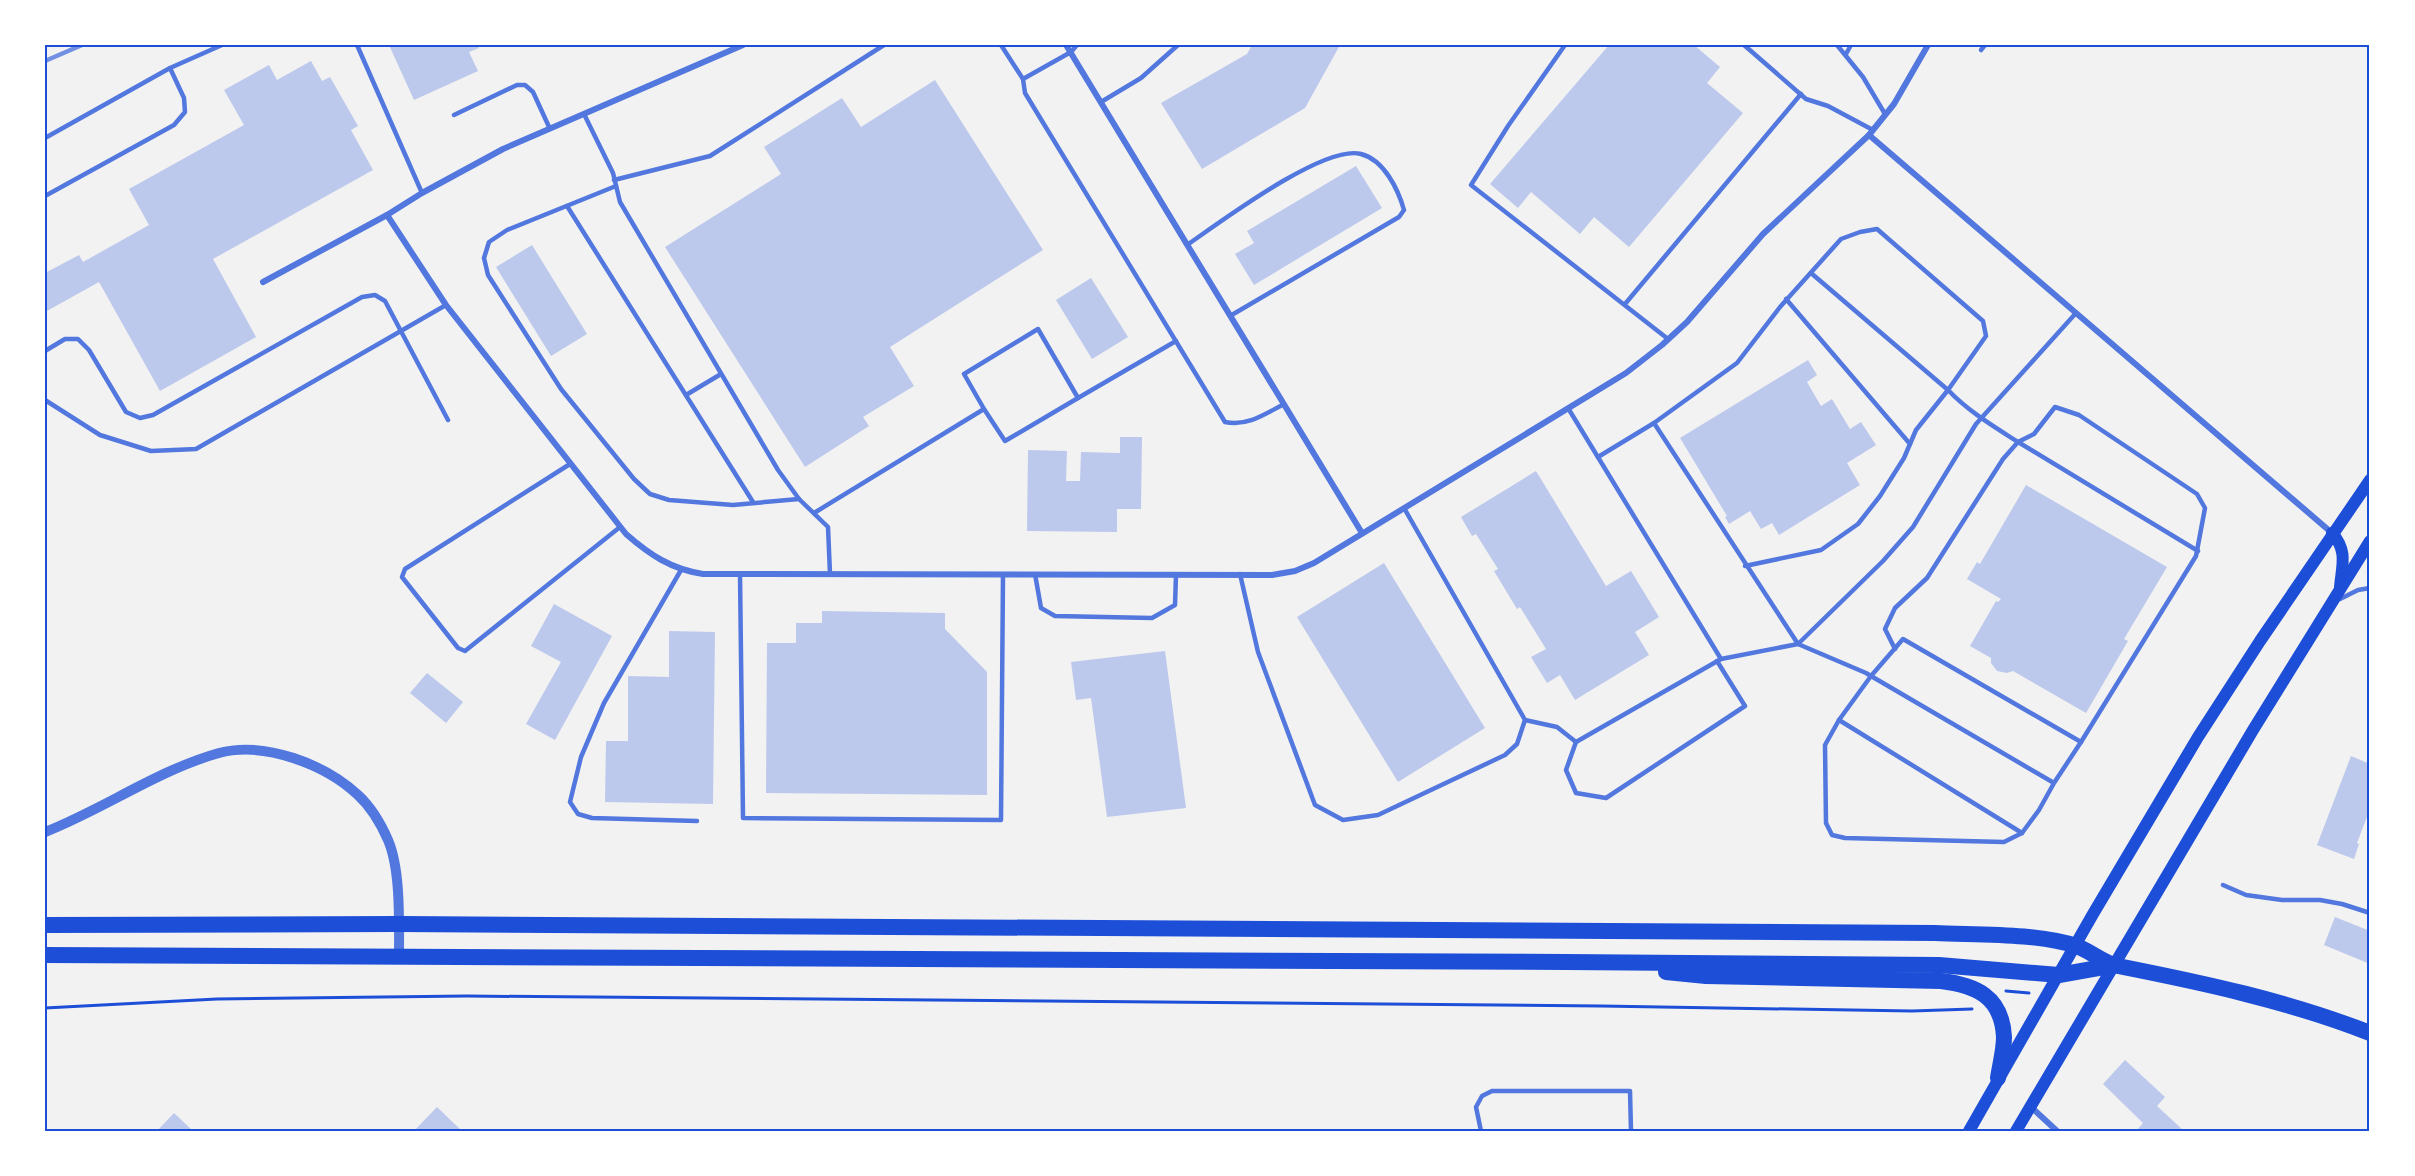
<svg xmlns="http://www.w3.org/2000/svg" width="2415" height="1176" viewBox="0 0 2415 1176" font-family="Raleway,sans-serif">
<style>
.building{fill:#bdc9ec}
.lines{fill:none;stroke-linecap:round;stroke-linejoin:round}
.path{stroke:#1d4ed8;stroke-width:3}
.service{stroke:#5277de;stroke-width:4.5}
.minor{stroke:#5277de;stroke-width:6}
.tertiary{stroke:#5277de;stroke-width:10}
.secondary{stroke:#1d4ed8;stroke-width:12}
.trunk{stroke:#1d4ed8;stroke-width:16}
.rail{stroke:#7290e2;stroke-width:4.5}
.neatline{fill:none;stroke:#1d4ed8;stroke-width:2}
</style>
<rect width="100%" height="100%" fill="#f2f2f2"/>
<g class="building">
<path d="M389,45H477L479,48L469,52L478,71L414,100Z"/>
<path d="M1252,45H1340L1305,108L1202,169L1161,103L1247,54Z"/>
<path d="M1609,45H1694L1720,67L1707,83L1743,113L1629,247L1594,217L1580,234L1531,192L1518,208L1490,184Z"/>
<path d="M311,61L322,81L330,77L358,126L351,130L373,170L213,259L256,337L160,391L99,282L45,312V273L79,255L83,262L149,225L129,189L244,125L224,90L269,65L277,80Z"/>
<path d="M935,80L1043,250L890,347L914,386L863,417L869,426L805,467L665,247L781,174L764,147L842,98L861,127Z"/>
<path d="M1356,166L1382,208L1254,285L1235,254L1254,243L1247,231Z"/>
<path d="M532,245L587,334L551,356L496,267Z"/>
<path d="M1091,278L1128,337L1092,359L1056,300Z"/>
<path d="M1808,360L1817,375L1807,382L1821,406L1832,399L1850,429L1861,422L1876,445L1847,463L1860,485L1779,535L1772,523L1761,529L1750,511L1729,524L1725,517L1727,516L1680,438Z"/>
<path d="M1120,437H1142L1141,509H1117V532L1027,531L1028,450L1067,451L1066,481H1080L1081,452L1120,453Z"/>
<path d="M1536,471L1606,586L1631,571L1659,617L1635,632L1649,655L1575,700L1560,675L1547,683L1531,657L1546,649L1520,607L1517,609L1494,571L1498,569L1476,534L1472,536L1461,517Z"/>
<path d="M2026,485L2167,567L2124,639L2128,641L2086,713L2013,671L2007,673L1997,671L1991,663V658L1970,646L1996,601L1998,602L2001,599L1967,579L1977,562L1980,564Z"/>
<path d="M1384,563L1485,728L1398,782L1297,617Z"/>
<path d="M554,604L612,636L555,740L526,724L561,662L531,646Z"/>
<path d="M822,611L945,613V629L987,672V795L766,793L767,643H796V623H822Z"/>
<path d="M669,631L715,632L713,804L605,802L606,741H628V676L669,677Z"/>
<path d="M1165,651L1186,808L1107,817L1091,698L1076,700L1071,662Z"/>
<path d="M427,673L463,702L446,723L410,693Z"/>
<path d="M2351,756L2370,764V809L2357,843L2359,844L2354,859L2317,845Z"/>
<path d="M2335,917L2370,931V964L2324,945Z"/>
<path d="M2125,1060L2165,1097L2157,1106L2184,1131H2136L2143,1123L2103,1084Z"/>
<path d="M437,1107L462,1131H414Z"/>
<path d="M174,1113L193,1131H157Z"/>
</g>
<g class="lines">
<g class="path">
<path d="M2006,991L2029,993"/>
<path d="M45,1008L217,999L467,996L1601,1006L1912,1011L1972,1009"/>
</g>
<g class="service">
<path d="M357,45L422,193"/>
<path d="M1001,45L1023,79"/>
<path d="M1077,45L1071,52L1023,79L1025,93L1225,422C1247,427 1265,414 1284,404"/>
<path d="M1565,45L1508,126L1471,185L1668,339"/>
<path d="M1744,45L1806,99L1828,106L1873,130"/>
<path d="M1837,45L1863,77L1885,114"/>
<path d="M1981,50L1985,45"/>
<path d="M1846,54L1851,45"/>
<path d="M1101,102L1141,78L1178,45"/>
<path d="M584,114L613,173L620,202L778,470L799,499L828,527L830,574"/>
<path d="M454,115L517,85H525L533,92L550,129"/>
<path d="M45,138L170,68L222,45"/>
<path d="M614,180L710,156L884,45"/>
<path d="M616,186L507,230L489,242L484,258L488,275L561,389L634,479L650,494L669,500L733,505L799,499"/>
<path d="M45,196L174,125L185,112L184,98L170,68"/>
<path d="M567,206L753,502"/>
<path d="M1187,245C1219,223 1324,144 1361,154C1384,160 1398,189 1404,210L1399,217L1230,316"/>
<path d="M1786,299L1910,444"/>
<path d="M1625,304L1801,94"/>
<path d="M45,351L65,339H78L89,350L126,412L140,418L153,415L362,297L375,295L385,301L448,420"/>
<path d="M686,395L721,374"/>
<path d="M1078,398L1176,341"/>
<path d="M45,400L100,435L151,451L196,449L446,305"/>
<path d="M1654,423L1737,363L1780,307L1841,239L1860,232L1877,229L1983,321L1986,336L1948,390C1968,411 1993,426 2018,442L2034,434L2055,407L2079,415L2197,494L2205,508L2196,556L2081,742"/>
<path d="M1598,457L1654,423L1798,644L1721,659"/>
<path d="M570,464L405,569L402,577L458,648L465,651L620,527"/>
<path d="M814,513L984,409L1005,441L1078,398L1038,329L964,374L984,409"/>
<path d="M1745,566L1821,550L1858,524L1880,496L1904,458L1916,430L1948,390L1811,273"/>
<path d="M681,570L604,703L581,757L570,802L578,814L592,818L697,821"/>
<path d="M740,574L743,818L1001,820L1003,574"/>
<path d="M1035,574L1041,608L1055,616L1152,618L1175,605L1176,575"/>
<path d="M1240,574L1258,652L1315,805L1343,820L1378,815L1505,755L1517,744L1525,720L1404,508"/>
<path d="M2340,599L2358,590L2370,588"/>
<path d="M1895,649L1885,629L1895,608L1927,578L2003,459L2018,442L2198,551"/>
<path d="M1525,720L1557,727L1576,742L1721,659L1568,408"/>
<path d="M1839,720L2022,833"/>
<path d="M1576,742L1566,770L1576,793L1606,798L1745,706L1717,661"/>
<path d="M2054,783L2081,742L1903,639L1871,676L1839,720L1825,745L1826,823L1832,835L1845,838L2004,842L2022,833L2039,810L2054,783L1871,676L1866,673L1798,644L1883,561L1913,527L1976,424L2076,313"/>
<path d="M2223,885L2246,895L2282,900H2320L2342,904L2370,913"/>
<path d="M1481,1131L1476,1107L1482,1096L1492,1091H1630L1631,1131"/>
</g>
<g class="minor">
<path d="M1066,45L1362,533"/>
<path d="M1869,135L2332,533"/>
<path d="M387,215L446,305L626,534C650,555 671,569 703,574L1272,575L1295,571L1314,563L1626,373L1662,345L1687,322L1763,234L1869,135L1894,104L1928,45"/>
<path d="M263,282L387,215L422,193L503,149L743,45"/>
<path d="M2031,1107L2057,1131"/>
</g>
<path class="tertiary" d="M45,832C104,809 158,770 219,753C264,741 325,764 358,795C370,806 381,824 388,840C401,870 399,924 399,957"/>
<g class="secondary">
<path d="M2332,533C2348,551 2342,565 2340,587"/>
<path d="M1969,1131L2093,914L2198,737L2260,641L2370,480"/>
<path d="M2016,1131L2253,730L2370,541"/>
</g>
<g class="trunk">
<path d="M45,925L399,924L1935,933C1977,935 2038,933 2076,946C2091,951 2103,963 2118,966C2204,983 2288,1001 2370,1033"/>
<path d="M45,955L1566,962L1939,965L2059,975L2115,965"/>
<path d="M1666,972L1706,976L1941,981C1975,985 2002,996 2004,1037C2004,1050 2000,1065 1998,1078"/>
</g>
<path class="rail" d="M45,61L82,45"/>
</g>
<rect width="2415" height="1176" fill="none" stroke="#ffffff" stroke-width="93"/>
<rect x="46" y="46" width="2322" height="1084" class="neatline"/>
</svg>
